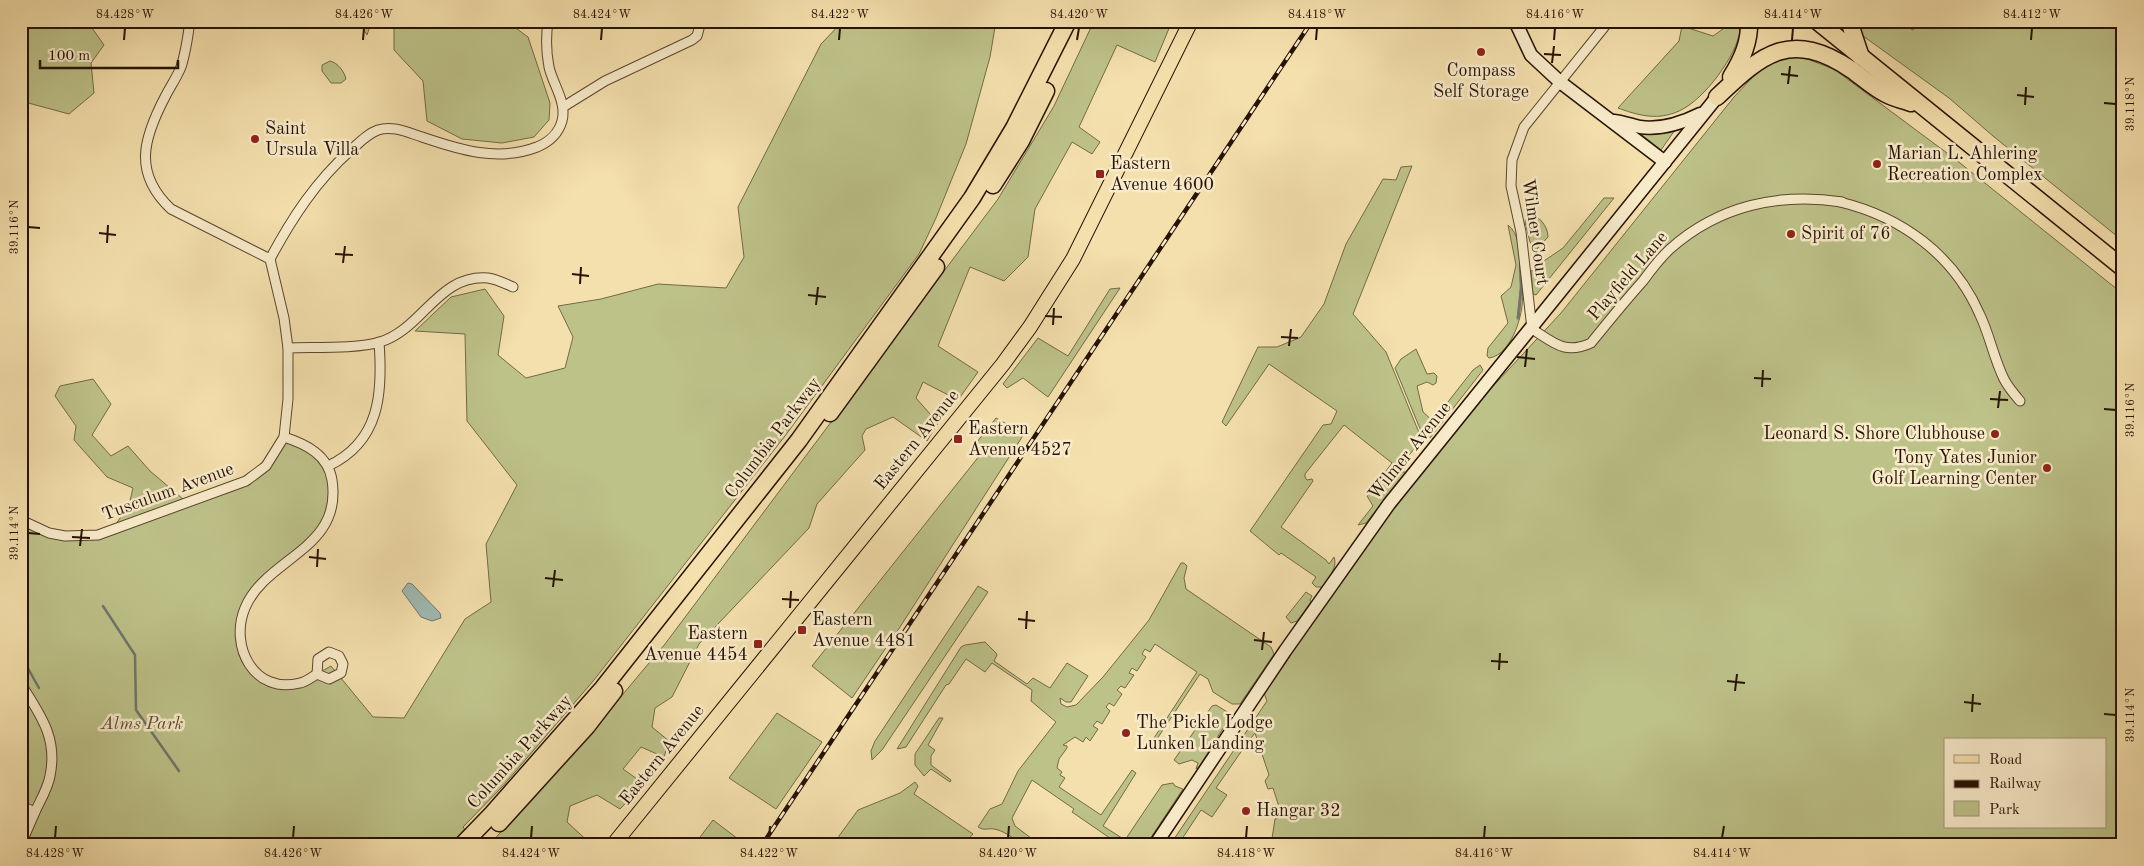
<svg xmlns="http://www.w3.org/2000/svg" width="2144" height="866" viewBox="0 0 2144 866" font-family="'Old Standard TT',serif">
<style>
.green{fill:#bdc289;stroke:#726a46;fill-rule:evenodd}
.water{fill:#9fbbb4;stroke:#6f776e}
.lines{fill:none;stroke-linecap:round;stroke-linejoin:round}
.stream{stroke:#6f776e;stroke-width:2.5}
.street-casing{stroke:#5a462e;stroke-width:11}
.secondary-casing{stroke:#271204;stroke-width:15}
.primary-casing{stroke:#271204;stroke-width:16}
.highway-casing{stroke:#271204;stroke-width:19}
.street{stroke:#f8ebca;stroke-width:9}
.secondary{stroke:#f8ebca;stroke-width:12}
.primary{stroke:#f4e0ad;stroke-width:14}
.highway{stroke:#f4e0ad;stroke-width:16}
.rail-casing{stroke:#271204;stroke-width:4.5}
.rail{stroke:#f8ebca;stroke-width:2.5;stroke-dasharray:8;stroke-linecap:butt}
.ticks{fill:none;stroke:#271204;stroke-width:2}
.poi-dot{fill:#8f2418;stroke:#f8ebca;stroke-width:2}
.labels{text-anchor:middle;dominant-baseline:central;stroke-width:5;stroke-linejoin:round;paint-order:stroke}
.poi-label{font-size:18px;fill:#271204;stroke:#f8ebca;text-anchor:start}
.street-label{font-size:18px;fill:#271204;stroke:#f8ebca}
.park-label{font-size:18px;font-style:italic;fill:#5c5033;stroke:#f8ebca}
.neatline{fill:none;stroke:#271204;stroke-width:2}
.ticks-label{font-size:12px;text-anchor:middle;fill:#271204}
</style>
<rect width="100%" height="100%" fill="#f4e0ad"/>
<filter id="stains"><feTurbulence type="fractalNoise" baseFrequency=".004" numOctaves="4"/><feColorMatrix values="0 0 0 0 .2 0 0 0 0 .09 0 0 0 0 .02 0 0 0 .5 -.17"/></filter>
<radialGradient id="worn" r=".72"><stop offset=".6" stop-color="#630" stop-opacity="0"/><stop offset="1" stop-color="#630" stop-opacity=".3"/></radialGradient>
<g class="green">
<path d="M21,21H87L104,45L91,63L94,93L69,114L21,101Z"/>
<path d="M358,21H486L513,26L528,37L550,103L549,120L534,137L502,143L462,139L427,121L423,81L394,50V28L371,23L367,35Z"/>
<path d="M843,21H996L990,57L966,144L936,218L919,254L785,436L594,680L503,786L463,827L470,837L462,845H21V520L49,533L83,537L256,474L284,437L314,451L332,478L325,524L264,579L244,609L245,659L270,681L301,683L331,666L373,717L404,718L465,619L491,602L486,544L517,485L467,421L465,334L415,331L451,297L485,289L504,316L498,355L526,378L565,368L573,337L558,306L601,299L658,284L726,288L744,257L738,207L821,44Z"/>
<path d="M1094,21H1161L1170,26L1155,62L1117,45L1079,127L1100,142L1092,154L1072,142L1035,209L1028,257L1004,281L970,267L938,346L978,372L958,400L923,382L916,398L938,423L927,441L893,417L866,429L862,436L865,450L817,504L809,528L699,644L672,697L655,708L652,727L669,741L664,757L641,747L623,769L644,784L620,809L597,795L570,806L567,822L592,845H489L572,755L665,644L998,199L1054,106Z"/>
<path d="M1728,21H1739C1739,26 1741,32 1739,36C1732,62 1700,105 1674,113C1655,120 1637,115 1618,108L1679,41L1682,26L1713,36L1723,29Z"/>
<path d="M1849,21H1906L1912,30L1928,21H2123V241L1993,136L1949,98L1852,28Z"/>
<path d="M1799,56L1834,69L1955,159L2123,294V845H1271L1275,819L1282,816L1273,788L1268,789L1265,781L1269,775L1255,733L1248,742L1242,738L1267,701L1264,693L1379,525L1483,397L1561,313L1734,97C1758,72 1763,62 1799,56ZM1945,740H2105V827H1945Z"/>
<path d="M330,61C338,63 344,71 346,79L341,83H331L322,71V65Z"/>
<path d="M1677,127L1661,150L1637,131Z"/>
<path d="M1412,166L1353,314L1386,352L1422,440L1397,469L1402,472H1407L1366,523L1358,525L1373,506L1367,496L1392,463L1344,425L1305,474V477L1307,480L1312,479L1313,481L1281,527L1326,560L1329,564L1334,557C1338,568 1328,578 1322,587H1316L1312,583L1316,577L1281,553L1279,555L1250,531L1323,425L1331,424L1337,411L1269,364L1226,426L1222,422L1258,347H1277L1301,337L1324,304L1346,244L1383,179L1396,180L1401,167Z"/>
<path d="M1604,198H1614L1536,295L1533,294L1531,271L1536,270L1538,265L1563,248Z"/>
<path d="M1529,213C1539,216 1548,226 1548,237L1536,250L1530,242L1525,222Z"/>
<path d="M1508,225C1528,240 1520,297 1517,319H1519L1522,288C1526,308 1513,355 1489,358L1487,356L1488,348L1508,323L1501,296L1511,287L1516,265Z"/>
<path d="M1120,288L1048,397L1023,378L1007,388L1003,384L1038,338L1068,356L1110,289Z"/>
<path d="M1416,349L1427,374L1434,373L1437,376L1436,383L1433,385L1427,382L1417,386L1423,412L1433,421L1473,370L1480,365L1483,370L1430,438L1421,431L1395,368L1401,359Z"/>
<path d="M93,379L111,404L92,435L111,456L128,446L150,471L183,499L116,524L129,505L133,488L107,477L74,440L76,426L55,396L60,386Z"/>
<path d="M996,418L1024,434L900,627L852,698L812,666L980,455L973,447Z"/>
<path d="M1181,563H1184L1187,566L1184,578L1186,589L1271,647L1274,654L1240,704H1232L1213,692L1208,679L1200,674L1157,739L1154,738L1197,672L1155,644L1150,652L1145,649L1142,654L1146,657L1137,671L1132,668L1129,673L1134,675L1125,688L1121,686L1117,690L1122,694L1114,706L1109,703L1106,707L1110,711L1102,724L1097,721L1093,726L1098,729L1090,741L1086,737L1083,742L1075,737L1063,745L1067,746V748L1059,759L1057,768L1062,772L1060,775L1065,778L1059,787L1101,815L1132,770L1136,773L1103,826L1125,840L1162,785L1173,783L1175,786L1183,789L1146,845H1120L1072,812L1074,809L1032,780L1012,818L1015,826L1035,841L1033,845C1017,845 1008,831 994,829C988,828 984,831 978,827L990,809L1002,804L1018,771L1056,722L1031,701L1032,690L992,663L985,672L966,659L949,684L946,685L906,747L897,749L961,647L965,645L985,642L996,653L997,655L994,661L1027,684L1033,678L1050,688L1067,663L1088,676L1071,702H1066L1060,698L1061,704L1067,707L1076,705L1103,677L1149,620Z"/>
<path d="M978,586L988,592L882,750L872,760L871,751L875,741Z"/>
<path d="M1306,592L1312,596L1310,600L1311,602L1297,621L1291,623L1286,617Z"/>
<path d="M1216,705L1229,713L1230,717L1199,767L1196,769L1198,763L1192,760L1179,764L1174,760L1212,706Z"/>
<path d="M777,713L822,742L776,809L729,778Z"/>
<path d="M939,718H943L928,745L935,750L931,756V765L951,780L950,782L931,769L924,776L915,765V754Z"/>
<path d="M1238,744L1243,749L1216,788L1227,795L1212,817L1201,810L1178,845H1170Z"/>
<path d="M915,782L918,786L914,794L973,834L963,845H847L843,840L838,844L839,836L858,810L900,793Z"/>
<path d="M713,820L746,845H694Z"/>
</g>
<path class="water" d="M408,583L412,584L440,613L441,618L432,621L421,617L402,591Z"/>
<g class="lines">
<g class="stream">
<path d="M1518,317L1521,288L1520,265"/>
<path d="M103,606L135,655L136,710L179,771"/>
<path d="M21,656L39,688"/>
</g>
<g class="street-casing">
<g id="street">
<path d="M190,21C188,36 186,52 181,67C177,77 170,87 165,97C143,139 133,173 171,209L270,259"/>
<path d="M1609,21L1524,127L1512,160L1511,186L1521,232L1532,329C1554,343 1565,355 1591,343C1608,322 1625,301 1643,281C1651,270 1660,258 1670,249C1718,206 1779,192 1842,202"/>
<path d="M563,107L605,81L692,40L697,36L701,21"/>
<path d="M1840,202C1902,217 1954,255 1980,315C1990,336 1994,359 2004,379C2008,387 2014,394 2020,401"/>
<path d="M288,348C314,347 357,349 380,342C423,329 438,274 488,278C496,279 506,284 513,287"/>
<path d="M284,437C306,444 328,455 332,480C343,550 266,557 245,608C229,646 254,695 300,683C306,682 312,677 317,674"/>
<path d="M328,466C380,442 383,393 379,342"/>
<path d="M21,520L49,533L65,536L98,535L246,481L266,466L284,437L288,399V348L284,318L270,259C292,218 316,181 351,150C360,142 367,134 378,130C393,125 409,133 422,137C460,150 498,162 537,147C549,142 558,135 562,121C567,102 553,85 549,67C546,52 546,36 548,21"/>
<path d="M329,652L339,656L343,664L341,673L329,679L317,674L318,659Z"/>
<path d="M21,684C40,715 58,737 50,776C48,788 40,801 35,812"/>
<path d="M21,806L35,812L21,844"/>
</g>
</g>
<g class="secondary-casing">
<g id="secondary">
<path d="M1515,21L1531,55L1560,82L1665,162"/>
<path d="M1614,121C1623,122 1631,125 1640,127C1662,130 1682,123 1700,114"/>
<path d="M1155,845L1285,651L1389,504L1717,97"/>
</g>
</g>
<g class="primary-casing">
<path id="primary" d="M613,845L1003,364L1030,327L1073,259L1191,21"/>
</g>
<g class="highway-casing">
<g id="highway">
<path d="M1817,21L2123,268"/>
<path d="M1849,21L1861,57"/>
<path d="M1731,77C1742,59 1750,42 1749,21"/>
<path d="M1717,97C1763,53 1791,29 1852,70C1863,78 1874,88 1886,94C1893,98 1903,100 1911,103"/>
<path d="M993,185L1021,141L1046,91"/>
<path d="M830,413L936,267"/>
<path d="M499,823L587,726L614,691"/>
<path d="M462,845L492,814L603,688L799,440L972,198L1014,128L1068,21"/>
</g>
</g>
<use href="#street" class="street"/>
<use href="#secondary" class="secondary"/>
<use href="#primary" class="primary"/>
<use href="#highway" class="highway"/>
<g class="rail-casing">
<path id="rail" d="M762,845L1312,21"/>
</g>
<use href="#rail" class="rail"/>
</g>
<path class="ticks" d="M124,40L125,28M363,40L364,28M601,40L602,28M839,40L840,28M1077,40L1079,28M1316,40L1317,28M1554,40L1555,28M1792,40L1793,28M2031,40L2032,28M1544,54L1561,55M1552,63L1554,46M1781,74L1798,76M1788,84L1790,66M2017,95L2034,97M2104,103L2116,104M2025,105L2026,87M28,227L40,228M99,233L116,235M107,243L108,225M335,254L353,255M343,263L345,246M572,274L589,276M580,284L581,267M808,295L826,297M816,305L818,287M1045,316L1062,317M1053,325L1054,308M1281,337L1298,338M1289,346L1291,329M1517,357L1535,359M1525,367L1527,349M1754,378L1771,379M1762,387L1763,370M1990,399L2008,400M1998,408L2000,391M2104,409L2116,410M28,533L40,534M72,537L90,538M80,546L82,529M309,557L326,559M317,567L318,549M545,578L563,580M553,587L555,570M782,599L799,600M790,608L791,591M1018,619L1035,621M1026,629L1027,611M1254,640L1272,642M1262,650L1264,632M1491,661L1508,662M1499,670L1500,653M1727,681L1745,683M1735,691L1737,674M1964,702L1981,704M1972,712L1973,694M2104,714L2116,715M55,838L56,826M293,838L294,826M531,838L532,826M769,838L770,826M1008,838L1009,826M1246,838L1247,826M1484,838L1485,826M1722,838L1724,826"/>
<g class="poi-dot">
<circle cx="1481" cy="52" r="5"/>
<circle cx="255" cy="139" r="5"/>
<circle cx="1877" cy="164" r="5"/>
<rect x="1095" y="169" width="10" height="10" rx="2.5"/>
<circle cx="1791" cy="234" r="5"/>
<circle cx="1995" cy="434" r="5"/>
<rect x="953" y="434" width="10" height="10" rx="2.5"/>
<circle cx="2047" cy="468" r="5"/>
<rect x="797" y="625" width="10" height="10" rx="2.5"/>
<rect x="753" y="639" width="10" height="10" rx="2.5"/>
<circle cx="1126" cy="733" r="5"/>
<circle cx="1246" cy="811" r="5"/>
</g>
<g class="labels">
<g class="poi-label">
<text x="1481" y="71" text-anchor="middle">Compass<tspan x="1481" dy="21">Self Storage</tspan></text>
<text x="265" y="129">Saint<tspan x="265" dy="21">Ursula Villa</tspan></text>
<text x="1887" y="154">Marian L. Ahlering<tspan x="1887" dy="21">Recreation Complex</tspan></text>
<text x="1110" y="164">Eastern<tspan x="1110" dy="21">Avenue 4600</tspan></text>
<text x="1801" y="234">Spirit of 76</text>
<text x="968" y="429">Eastern<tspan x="968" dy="21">Avenue 4527</tspan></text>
<text x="1985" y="434" text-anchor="end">Leonard S. Shore Clubhouse</text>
<text x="2037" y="458" text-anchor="end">Tony Yates Junior<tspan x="2037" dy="21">Golf Learning Center</tspan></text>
<text x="812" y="620">Eastern<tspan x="812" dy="21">Avenue 4481</tspan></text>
<text x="748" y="634" text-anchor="end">Eastern<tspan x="748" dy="21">Avenue 4454</tspan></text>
<text x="1136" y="723">The Pickle Lodge<tspan x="1136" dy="21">Lunken Landing</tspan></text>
<text x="1256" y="811">Hangar 32</text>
</g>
<g class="street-label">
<text transform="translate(1535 232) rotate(82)">Wilmer Court</text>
<text transform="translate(1628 276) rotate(-49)">Playfield Lane</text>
<text transform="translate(773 438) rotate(-53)">Columbia Parkway</text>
<text transform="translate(917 440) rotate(-51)">Eastern Avenue</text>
<text transform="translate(1410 451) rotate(-51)">Wilmer Avenue</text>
<text transform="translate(168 492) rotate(-20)">Tusculum Avenue</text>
<text transform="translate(520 752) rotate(-48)">Columbia Parkway</text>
<text transform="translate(662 755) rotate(-51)">Eastern Avenue</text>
</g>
<g class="park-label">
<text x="142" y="724">Alms Park</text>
</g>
</g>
<rect width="2144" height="866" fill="none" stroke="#f4e0ad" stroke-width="55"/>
<rect x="1944" y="738" width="162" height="90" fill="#f8ebca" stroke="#a4947b"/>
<rect x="1954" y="755" width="25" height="8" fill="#f4e0ad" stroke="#a4947b"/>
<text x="1989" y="764" font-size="15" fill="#271204">Road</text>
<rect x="1954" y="780" width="25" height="8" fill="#271204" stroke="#a4947b"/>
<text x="1989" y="788" font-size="15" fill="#271204">Railway</text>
<rect x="1954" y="801" width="25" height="15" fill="#bdc289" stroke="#a4947b"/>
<text x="1989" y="814" font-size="15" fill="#271204">Park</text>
<path d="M40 60v8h138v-8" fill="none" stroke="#271204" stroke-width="2.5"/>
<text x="48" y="60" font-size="15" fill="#271204" stroke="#f8ebca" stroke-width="4" paint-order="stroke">100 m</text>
<rect x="28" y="28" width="2088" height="810" class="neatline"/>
<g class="ticks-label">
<text x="125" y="18">84.428°W</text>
<text x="364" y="18">84.426°W</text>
<text x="602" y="18">84.424°W</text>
<text x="840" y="18">84.422°W</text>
<text x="1079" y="18">84.420°W</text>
<text x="1317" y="18">84.418°W</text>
<text x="1555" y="18">84.416°W</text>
<text x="1793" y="18">84.414°W</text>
<text x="2032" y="18">84.412°W</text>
<text transform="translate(2130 104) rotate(-90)" y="4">39.118°N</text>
<text transform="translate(14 227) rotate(-90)" y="4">39.116°N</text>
<text transform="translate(2130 410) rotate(-90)" y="4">39.116°N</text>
<text transform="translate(14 533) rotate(-90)" y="4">39.114°N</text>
<text transform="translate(2130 715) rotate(-90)" y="4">39.114°N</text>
<text x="55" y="857">84.428°W</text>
<text x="293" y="857">84.426°W</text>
<text x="531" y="857">84.424°W</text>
<text x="769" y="857">84.422°W</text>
<text x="1008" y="857">84.420°W</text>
<text x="1246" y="857">84.418°W</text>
<text x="1484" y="857">84.416°W</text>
<text x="1722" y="857">84.414°W</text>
</g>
<rect width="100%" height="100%" filter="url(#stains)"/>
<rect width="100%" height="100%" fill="url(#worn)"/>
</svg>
